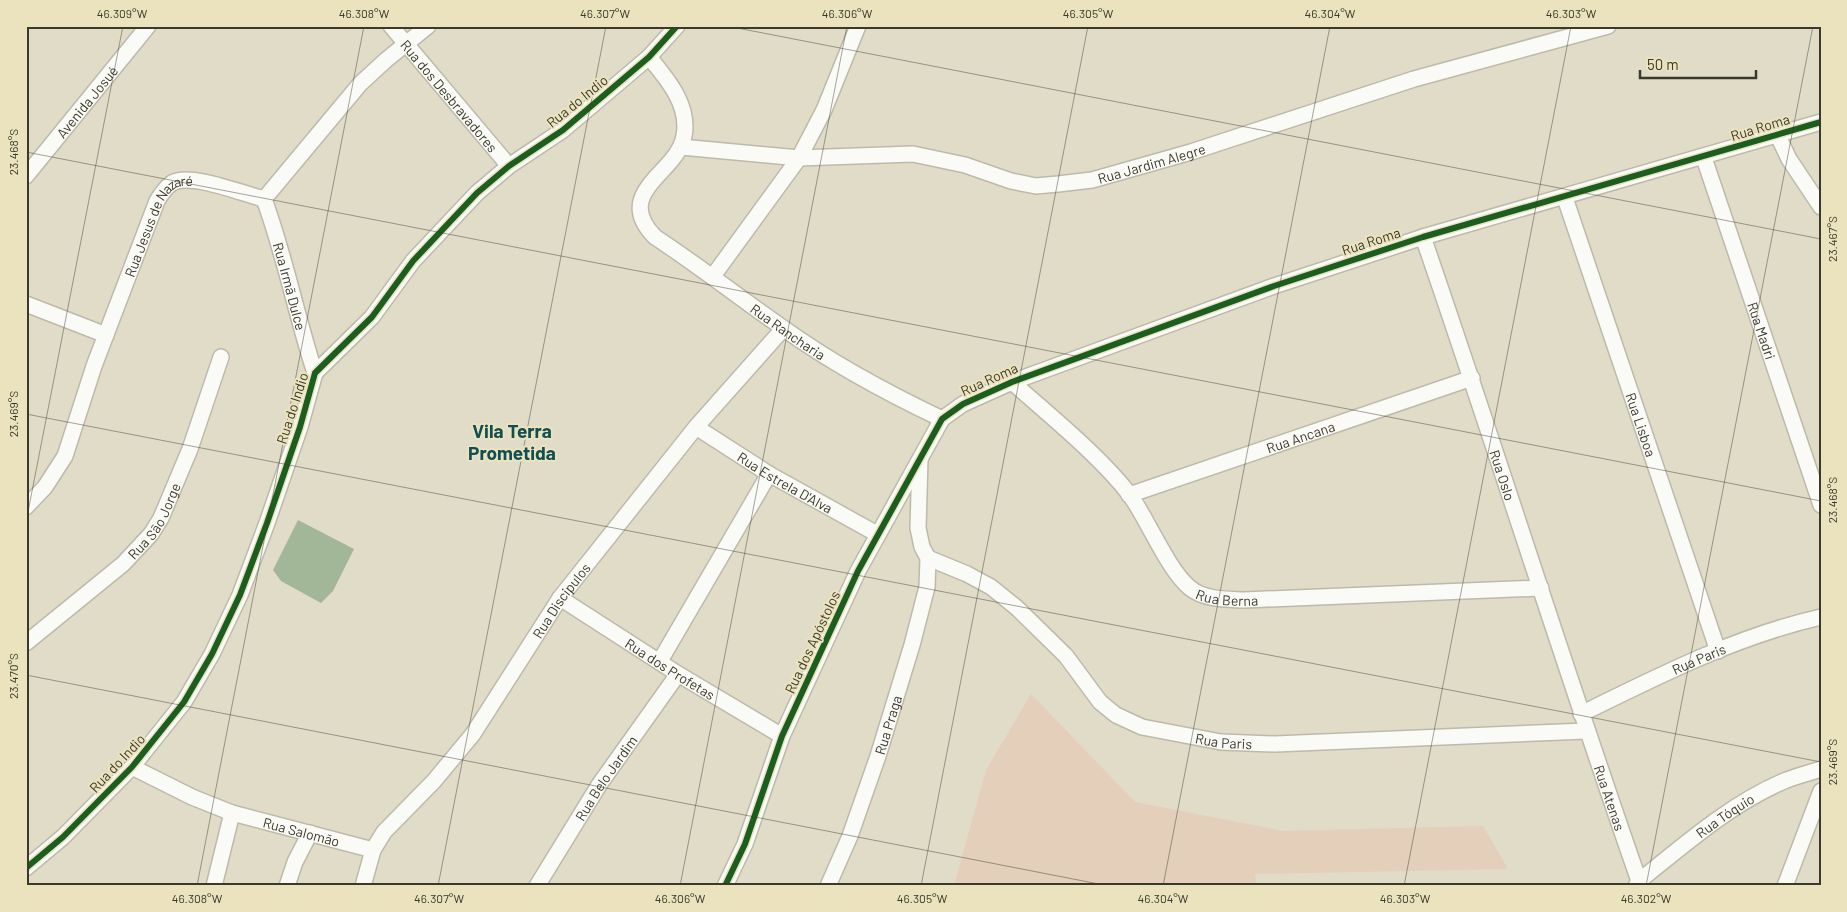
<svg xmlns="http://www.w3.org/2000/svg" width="1847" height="912" viewBox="0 0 1847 912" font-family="Barlow,sans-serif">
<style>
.green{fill:#e3cfba}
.water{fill:#a2b797}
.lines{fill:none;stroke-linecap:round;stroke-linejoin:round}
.street-casing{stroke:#bdbaaa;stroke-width:18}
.street{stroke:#fafaf7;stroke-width:15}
.cycleway-casing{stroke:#eae3be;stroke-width:9}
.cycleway{stroke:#1b5e20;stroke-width:6}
.ticks{fill:none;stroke:#3b392a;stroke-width:1;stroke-opacity:0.45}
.labels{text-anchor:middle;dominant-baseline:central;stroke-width:4;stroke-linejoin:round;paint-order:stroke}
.street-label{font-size:14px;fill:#3b392a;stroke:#eae3be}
.district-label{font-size:19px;font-weight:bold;fill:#104e54;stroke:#eae3be}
.neatline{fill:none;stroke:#3b392a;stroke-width:2}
.ticks-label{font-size:12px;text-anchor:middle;fill:#3b392a}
</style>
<rect width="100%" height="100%" fill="#e0dcc8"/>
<path class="green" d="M1031,694L1135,802L1283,831L1483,826L1508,869L1255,874L1256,886H954L986,770Z"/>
<path class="water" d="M298,520L354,549L333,591L321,603L281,581L273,570Z"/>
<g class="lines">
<g class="street-casing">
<g id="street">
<path id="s1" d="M391,26L509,166"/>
<path id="s2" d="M649,57C667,79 690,105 684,136C678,173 611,192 655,237C699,266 740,298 783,328C833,364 887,393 942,419"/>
<path d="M1777,134L1789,159L1821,207"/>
<path id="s3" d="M681,147L799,158L913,154L965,165L1011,181L1036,186L1058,184L1092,180L1191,152L1414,79L1608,26"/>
<path id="s4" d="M1704,158L1821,505"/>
<path id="s5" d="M26,176L148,26"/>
<path id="s6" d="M1565,198L1718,651"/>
<path d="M264,199L360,84L386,60L428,26"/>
<path id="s7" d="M264,199C285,256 296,315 315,373"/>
<path id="s8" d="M1423,237C1497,451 1564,667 1639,881"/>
<path d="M713,276L799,158L824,110L858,26"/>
<path d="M26,304L106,335"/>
<path id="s9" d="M1012,382C1049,415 1100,456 1130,495C1148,520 1168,570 1190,588C1205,600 1226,599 1244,600L1541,588"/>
<path id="s10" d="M696,427L769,474L877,534"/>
<path id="s11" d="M1129,495L1472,378"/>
<path id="s12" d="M26,507L45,487L65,456L94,366L157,201C161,194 165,188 172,183C190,172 243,194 264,199"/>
<path id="s13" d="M928,558L967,574L991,587L1017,608L1066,656L1100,702L1116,715L1142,727L1221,742L1275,744L1586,731"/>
<path id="s14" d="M560,598L678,674L782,736"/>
<path id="s15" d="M26,643L123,564L151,534L161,518L190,449L221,357"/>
<path d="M660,661L769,474"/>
<path id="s16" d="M1581,714C1658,676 1737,636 1821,617"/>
<path id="s17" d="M132,767L192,797L232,813L373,850"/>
<path d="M26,868L63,837L132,767L184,702L212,654L240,595L267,523L300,427L315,373L372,317L413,261L477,193L509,166L563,130L649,57L677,26"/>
<path d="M214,886L232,813"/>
<path d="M287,886L295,862L310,833"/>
<path id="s18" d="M363,886L373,850L384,832L434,781L473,734L560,598L696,427L783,329"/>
<path id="s19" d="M537,886L599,785L678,674"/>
<path d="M725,886L745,844L782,736L858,571L942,419L963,404L1012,382L1274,286L1423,237L1821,122"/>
<path id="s20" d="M828,886L850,836L878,756L912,645L927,587L928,558L922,547L918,528L920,460"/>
<path id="s21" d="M1636,886L1639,881C1684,845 1730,804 1784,781C1796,776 1809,773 1821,769"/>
<path d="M1785,886L1821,791"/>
</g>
</g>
<use href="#street" class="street"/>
<g class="cycleway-casing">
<g id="cycleway">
<path d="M26,868L63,837L132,767L184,702L212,654L240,595L267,523L300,427L315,373L372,317L413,261L477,193L509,166L563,130L649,57L677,26"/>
<path d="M725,886L745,844L782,736L858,571L942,419L963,404L1012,382L1274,286L1423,237L1821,122"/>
</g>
</g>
<use href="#cycleway" class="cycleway"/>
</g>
<path class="ticks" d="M727,26L1821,239M26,152L1821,501M26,414L1821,762M26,522L123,26M26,675L1109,886M197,886L364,26M438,886L606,26M680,886L847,26M921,886L1088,26M1163,886L1330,26M1404,886L1571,26M1646,886L1813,26"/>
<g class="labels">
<g class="street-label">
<text stroke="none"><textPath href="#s1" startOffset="91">Rua dos Desbravadores</textPath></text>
<text stroke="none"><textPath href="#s5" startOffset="96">Avenida Josué</textPath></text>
<text transform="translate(577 101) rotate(-39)">Rua do Indio</text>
<text transform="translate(1760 127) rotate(-17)">Rua Roma</text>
<text stroke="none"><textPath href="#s3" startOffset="478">Rua Jardim Alegre</textPath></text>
<text stroke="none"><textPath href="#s12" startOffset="318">Rua Jesus de Nazaré</textPath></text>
<text transform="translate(1371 241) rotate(-18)">Rua Roma</text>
<text stroke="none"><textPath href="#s7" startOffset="91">Rua Irmã Dulce</textPath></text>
<text stroke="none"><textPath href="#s2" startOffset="372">Rua Rancharia</textPath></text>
<text stroke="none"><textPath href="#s4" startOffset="182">Rua Madri</textPath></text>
<text transform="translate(989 379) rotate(-24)">Rua Roma</text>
<text transform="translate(292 408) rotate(-72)">Rua do Indio</text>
<text stroke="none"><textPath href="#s6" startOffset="239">Rua Lisboa</textPath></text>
<text stroke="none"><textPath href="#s11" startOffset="181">Rua Ancana</textPath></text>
<text stroke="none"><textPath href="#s8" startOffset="251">Rua Oslo</textPath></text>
<text stroke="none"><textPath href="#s10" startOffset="105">Rua Estrela D'Alva</textPath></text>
<text stroke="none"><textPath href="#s15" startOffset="179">Rua São Jorge</textPath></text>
<text stroke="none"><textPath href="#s9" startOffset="314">Rua Berna</textPath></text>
<text stroke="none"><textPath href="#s18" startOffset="351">Rua Discipulos</textPath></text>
<text transform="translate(812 642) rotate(-65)">Rua dos Apóstolos</text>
<text stroke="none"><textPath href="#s16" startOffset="130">Rua Paris</textPath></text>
<text stroke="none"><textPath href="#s14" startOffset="131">Rua dos Profetas</textPath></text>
<text stroke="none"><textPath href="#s20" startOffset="172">Rua Praga</textPath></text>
<text stroke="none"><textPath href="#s13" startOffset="361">Rua Paris</textPath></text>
<text transform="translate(117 763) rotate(-47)">Rua do Indio</text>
<text stroke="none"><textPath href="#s19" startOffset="128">Rua Belo Jardim</textPath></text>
<text stroke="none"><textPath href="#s8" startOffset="591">Rua Atenas</textPath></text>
<text stroke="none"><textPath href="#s21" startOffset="114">Rua Tóquio</textPath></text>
<text stroke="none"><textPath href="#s17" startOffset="182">Rua Salomão</textPath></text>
</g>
<g class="district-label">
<text x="512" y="430">Vila Terra<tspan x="512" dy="22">Prometida</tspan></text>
</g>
</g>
<rect width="1847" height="912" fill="none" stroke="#eae3be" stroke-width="55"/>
<path d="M1640 70v8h116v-8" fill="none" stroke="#3b392a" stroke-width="2.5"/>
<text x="1647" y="70" font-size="15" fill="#3b392a" stroke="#eae3be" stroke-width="4" paint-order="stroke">50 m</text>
<rect x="28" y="28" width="1792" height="856" class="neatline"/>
<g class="ticks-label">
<text x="122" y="18">46.309°W</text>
<text x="364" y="18">46.308°W</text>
<text x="605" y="18">46.307°W</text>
<text x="847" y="18">46.306°W</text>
<text x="1088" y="18">46.305°W</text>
<text x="1330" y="18">46.304°W</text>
<text x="1571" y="18">46.303°W</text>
<text transform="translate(14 152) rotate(-90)" y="4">23.468°S</text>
<text transform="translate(1833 239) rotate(-90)" y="4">23.467°S</text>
<text transform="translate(14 414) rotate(-90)" y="4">23.469°S</text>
<text transform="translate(1833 500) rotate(-90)" y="4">23.468°S</text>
<text transform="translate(14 676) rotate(-90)" y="4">23.470°S</text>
<text transform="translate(1833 762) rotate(-90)" y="4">23.469°S</text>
<text x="197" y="903">46.308°W</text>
<text x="439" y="903">46.307°W</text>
<text x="680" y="903">46.306°W</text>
<text x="922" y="903">46.305°W</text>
<text x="1163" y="903">46.304°W</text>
<text x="1405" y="903">46.303°W</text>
<text x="1646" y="903">46.302°W</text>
</g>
</svg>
